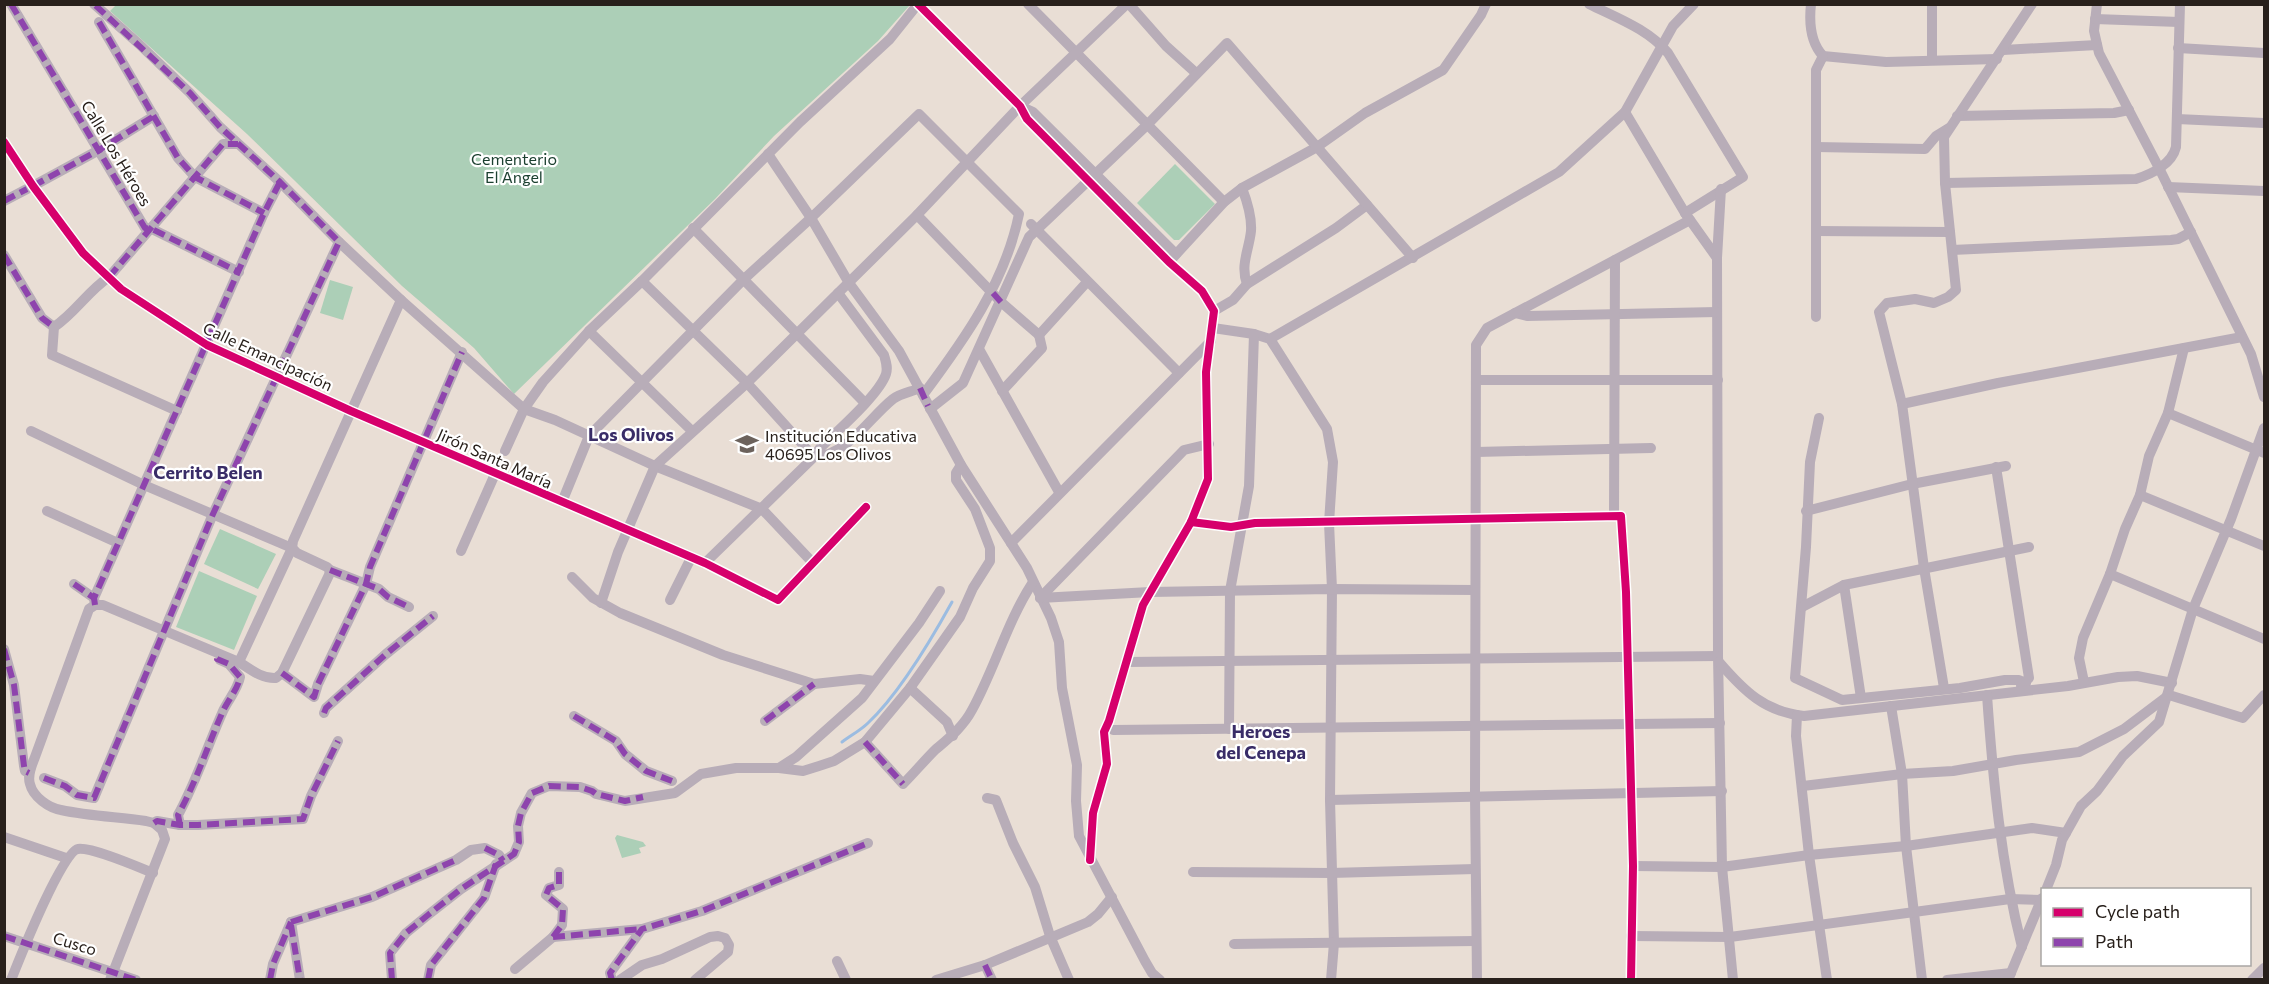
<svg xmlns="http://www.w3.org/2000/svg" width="2269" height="984" viewBox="0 0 2269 984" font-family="Commissioner,sans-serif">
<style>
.green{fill:#accfb7}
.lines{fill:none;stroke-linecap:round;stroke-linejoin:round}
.stream{stroke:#9bbce1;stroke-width:3}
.minor{stroke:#b8adb8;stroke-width:10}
.quiet{stroke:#8e44ad;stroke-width:6;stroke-dasharray:12 6;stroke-linecap:butt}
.cycleway-casing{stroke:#fff;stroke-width:11}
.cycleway{stroke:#d6006c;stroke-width:8}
.labels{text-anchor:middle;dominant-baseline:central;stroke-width:4.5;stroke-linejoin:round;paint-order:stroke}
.street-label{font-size:16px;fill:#28201b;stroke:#fff}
.park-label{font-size:16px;fill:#1c4030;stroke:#fff}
.poi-label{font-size:16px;fill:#28201b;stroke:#fff;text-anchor:start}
.neighbourhood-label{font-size:18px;font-weight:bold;fill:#392c67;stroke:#fff}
</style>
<rect width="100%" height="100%" fill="#e9ded5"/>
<g class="green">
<path d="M117,4L910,5L878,41L774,136L715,199L514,394L474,348L402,286L247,134L110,11Z"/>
<path d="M1175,164L1215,204L1179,240H1174L1137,203Z"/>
<path d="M330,280L353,287L343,320L320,313Z"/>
<path d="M220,529L276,554L258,589L204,564Z"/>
<path d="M199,571L257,596L234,650L176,627Z"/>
<path d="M617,835L643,842L646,846L639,848L641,853L622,858L615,838Z"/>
</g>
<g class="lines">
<path class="stream" d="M842,742C850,736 861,730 868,723C900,693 931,640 952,602"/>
<g class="minor">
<path d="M11,4L145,228L152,229L239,272"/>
<path d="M94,4L139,44L190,93L220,127L280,182L339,242L401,300L293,541L292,548L239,662"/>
<path d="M918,4L1020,106L1027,119L1169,262L1202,291L1214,311L1206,372L1208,479L1191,522L1143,605L1109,721L1104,732L1107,764L1093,813L1090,860"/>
<path d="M1028,4L1224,202"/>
<path d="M1129,4L1166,46L1196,73"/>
<path d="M1589,4C1617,18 1648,29 1668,53L1743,177L1685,213"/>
<path d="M1811,4C1809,22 1811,43 1823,56L1886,62L1997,59"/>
<path d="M1932,4V60"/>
<path d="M2097,4L2094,31L2099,53L2159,168L2251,354L2264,397"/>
<path d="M2095,19L2179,22"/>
<path d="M99,22L178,158L195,177L264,213"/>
<path d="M2178,48L2264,53"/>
<path d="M2003,50L2097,45"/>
<path d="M1020,106L1033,112L1176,254"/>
<path d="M1625,112L1685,213L1717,258"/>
<path d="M1957,116L2114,113L2129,110"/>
<path d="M2177,119L2264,123"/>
<path d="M4,142L33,186L83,253L121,289L207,345L351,411L705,563L778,600L866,507"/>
<path d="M1816,147L1925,149L1936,136L1949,128"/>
<path d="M768,154L811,218L849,283L899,351L961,465L1027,568L1051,618L1059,642L1062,688L1077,765L1076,801L1079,836L1145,961L1152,973L1160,980"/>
<path d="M1945,183L2136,179C2152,174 2172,164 2176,147L2180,4"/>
<path d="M33,186L99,150L154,116"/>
<path d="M2168,187L2264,191"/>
<path d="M1242,188C1247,201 1252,216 1251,231C1249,250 1240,265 1247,284"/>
<path d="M1721,189L1717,258L1718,656L1722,867L1733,980"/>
<path d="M4,201L27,189"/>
<path d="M917,215L1001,302L1039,335L1087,282"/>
<path d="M1031,224L1179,373"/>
<path d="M693,228L864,402"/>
<path d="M1816,231L1950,232"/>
<path d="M1952,250L2171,240L2178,239L2191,232"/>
<path d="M4,255L42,318L54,327"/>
<path d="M1169,262L1224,202L1242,188L1317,147L1365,113L1443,70L1481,15L1486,4"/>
<path d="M642,281L747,383L814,457C847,456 869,418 893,399C901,393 911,392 920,388"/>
<path d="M401,300L524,409L555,420L655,466L762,509L813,563"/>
<path d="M1214,311L1233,300L1247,284L1336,228L1367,205"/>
<path d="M1515,313L1527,316L1717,312"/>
<path d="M1816,317V70L1823,56"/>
<path d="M1213,328L1254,334L1270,339L1327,429L1333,462L1329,523L1332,589L1330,800L1334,943L1331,980"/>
<path d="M589,331L692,431"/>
<path d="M1270,339L1559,172L1625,112L1673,26L1694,4"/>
<path d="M979,349L1059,492"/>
<path d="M1476,380H1718"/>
<path d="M1002,391L1042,348L1039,335"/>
<path d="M1902,404L1998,383L2242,337"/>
<path d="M930,409L963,383L1029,237L1147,125L1227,43L1413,258"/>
<path d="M177,411L52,355L54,327C75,313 88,291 109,277L223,144H238"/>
<path d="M2168,413L2264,453"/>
<path d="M1819,418L1810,462L1806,547L1795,678L1842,700L1960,688L2005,680H2019L2026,683"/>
<path d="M31,431L144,485L292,548L297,553L327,567L330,570L379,589L388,597L409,607"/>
<path d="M505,451L524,409L543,382L589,331L642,281L800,122L890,39L918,4"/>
<path d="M1476,452L1651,448"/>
<path d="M1996,467L2029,678L2021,686"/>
<path d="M2140,495L2264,546"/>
<path d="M562,502L589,436L743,280L811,218L919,114L1019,214C1005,283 964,340 923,395"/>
<path d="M47,511L118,543"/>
<path d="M1806,511L1912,484L2006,466"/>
<path d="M1614,516L1615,260"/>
<path d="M1191,522L1231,527L1255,523L1621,516L1626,592L1633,866L1631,980"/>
<path d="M1011,543L1211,341"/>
<path d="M461,551L495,474"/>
<path d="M705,563L814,457L820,448C837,431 879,395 886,374C888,367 886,362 884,355L838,293"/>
<path d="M2110,574L2264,639"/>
<path d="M572,577L593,598L620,613L723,655L814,684L860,679L874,681"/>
<path d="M74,584L94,598"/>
<path d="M1844,585L1861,698"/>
<path d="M1040,598L1150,592L1332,589L1475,590"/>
<path d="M1040,598L1184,450L1209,444"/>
<path d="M670,600L691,558"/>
<path d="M601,603L618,552L655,466L747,383L917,215L1020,106L1127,4"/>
<path d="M95,605L94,598L264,213L280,182"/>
<path d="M1802,607L1844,585L2029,547"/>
<path d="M4,649L14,685L24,766L25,771L29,773"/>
<path d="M1127,662L1718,656"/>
<path d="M1719,662C1744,691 1765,712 1804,716L2068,686L2118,677L2137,676L2172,683"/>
<path d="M282,673L314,697L318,684L366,584L370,567L462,352"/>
<path d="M2084,682L2079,658L2083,638L2110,574L2125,529L2140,495L2149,456L2168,413L2184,348"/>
<path d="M910,688L947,722L953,736"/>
<path d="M1944,688L1924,568L1902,404L1879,312L1887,303L1915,299L1934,303L1948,297L1956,290L1945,183L1944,137L2032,4"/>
<path d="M1987,695C1993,781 2001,863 2022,947"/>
<path d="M2169,695L2243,718L2264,695"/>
<path d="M1891,706L1902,774L1906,846L1922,980"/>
<path d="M324,713L326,708L386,654L433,616"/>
<path d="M1797,715L1796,736L1809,855L1827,980"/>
<path d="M574,716L616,741L625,754L646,771L672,781"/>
<path d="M765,721L814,684"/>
<path d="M1229,729L1230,591L1249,486L1254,334"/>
<path d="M1113,730L1720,723"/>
<path d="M865,742L903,784C914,773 924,761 935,750C949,738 963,727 972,710C995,668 1007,622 1033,582"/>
<path d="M779,768L803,771L819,766L834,761L865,742L910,688L960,617L973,588L990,561V548L975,509L956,480V473L961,465"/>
<path d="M44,778L65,786L77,795L94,798L213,514L339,242"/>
<path d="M1803,786L1902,774L1953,771L2016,760L2079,752L2124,729L2169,695"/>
<path d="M987,798L996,800L1013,843L1035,887L1050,936L1069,980"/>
<path d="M1330,800L1722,791"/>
<path d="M154,823L157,821L180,825H198L303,819L311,796L338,741"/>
<path d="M180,825L178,815C197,780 207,747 223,711C228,700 238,689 240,677L229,664L220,660"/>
<path d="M4,837L66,858"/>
<path d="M1633,866L1722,867L1809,855L1906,846L2032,828L2066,833"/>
<path d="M1193,872L1331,873L1475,869"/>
<path d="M2046,890L2056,865L2062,840L2081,806L2097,791L2123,756L2159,722L2193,609L2231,519L2264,428"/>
<path d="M291,922L372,897L456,860L471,850L485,848L499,855L503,861"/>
<path d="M291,922L300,980"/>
<path d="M4,936L136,980"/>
<path d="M1631,936L1730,937L2010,899L2042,900"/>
<path d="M553,937L642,929"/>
<path d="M1234,944L1476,941"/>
<path d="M837,961L846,980"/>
<path d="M985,965L992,980"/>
<path d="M515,969L553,937L562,925L563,909L546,895L549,888L559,885V872"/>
<path d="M11,980C19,960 62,851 78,849C92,847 138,867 153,873"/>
<path d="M110,980L165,839L162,830L154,823L146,821C118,817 89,816 61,810C49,808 33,797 30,784C27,775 32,765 35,757L89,609L95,605H103L239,662C250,669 262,679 276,678L282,673L329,575L330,570"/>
<path d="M270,980L273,964L291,922"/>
<path d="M392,980L390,953L406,933L428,915L461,889L514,854L519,842L518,826L521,813L532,793L549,786L580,787L592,791L596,794L625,801L675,793L701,774L736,768H779L796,757L862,698L919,623L940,591"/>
<path d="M428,980L431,965L484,898L496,864"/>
<path d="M612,980L610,973L642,929L702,911L868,843"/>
<path d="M620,980L642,965L662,959L710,937L718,936L725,938L729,945L728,952L695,980"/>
<path d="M936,980L985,965L1088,922L1098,914L1112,897"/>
<path d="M1477,980L1475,796L1476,345L1487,328L1690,220"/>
<path d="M1947,980L2011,973"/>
<path d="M2008,980L2042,898"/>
<path d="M2252,980L2264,968"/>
</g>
<g class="quiet">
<path d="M11,4L145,228L152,229L239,272"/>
<path d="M99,22L178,158L195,177L264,213"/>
<path d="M33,186L99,150L154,116"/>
<path d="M4,201L27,189"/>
<path d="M4,255L42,318L54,327"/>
<path d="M109,277L223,144H238"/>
<path d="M993,293L1001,302"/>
<path d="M920,388L928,406"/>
<path d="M330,570L379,589L388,597L409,607"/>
<path d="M74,584L94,598"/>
<path d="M95,605L94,598L264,213L280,182"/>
<path d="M4,649L14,685L24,766L25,771L29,773"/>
<path d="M282,673L314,697L318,684L366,584L370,567L462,352"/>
<path d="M324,713L326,708L386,654L433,616"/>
<path d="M574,716L616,741L625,754L646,771L672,781"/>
<path d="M765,721L814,684"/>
<path d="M865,742L903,784"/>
<path d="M44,778L65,786L77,795L94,798L213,514L339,242L280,182L220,127L190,93L94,4"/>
<path d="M154,823L157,821L180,825H198L303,819L311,796L338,741"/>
<path d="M180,825L178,815C197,780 207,747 223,711C228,700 238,689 240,677L229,664L217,659L218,653"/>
<path d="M485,848L499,855L503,861"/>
<path d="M291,922L372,897L456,860"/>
<path d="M291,925L300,980"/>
<path d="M4,936L136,980"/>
<path d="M553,937L642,929"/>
<path d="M553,937L562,925L563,909L546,895L549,888L559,885V872"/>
<path d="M985,965L992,980"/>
<path d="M270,980L273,964L291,922"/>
<path d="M392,980L390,953L406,933L428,915L461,889L514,854L519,842L518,826L521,813L532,793L549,786L580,787L592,791L596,794L625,801L643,797"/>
<path d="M428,980L431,965L484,898L496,864"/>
<path d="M612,980L610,973L642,929L702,911L868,843"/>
</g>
<g class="cycleway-casing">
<g id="cycleway">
<path d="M918,4L1020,106L1027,119L1169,262L1202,291L1214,311L1206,372L1208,479L1191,522L1143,605L1109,721L1104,732L1107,764L1093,813L1090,860"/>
<path d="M4,142L33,186L83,253L121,289L207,345L351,411L705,563L778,600L866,507"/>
<path d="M1191,522L1231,527L1255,523L1621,516L1626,592L1633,866L1631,980"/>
</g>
</g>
<use href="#cycleway" class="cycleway"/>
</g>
<defs>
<g id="school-bare" transform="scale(1.8)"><path d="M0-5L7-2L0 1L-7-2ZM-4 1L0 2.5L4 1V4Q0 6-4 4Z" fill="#6c625c" stroke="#fff" stroke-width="2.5" paint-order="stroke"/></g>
</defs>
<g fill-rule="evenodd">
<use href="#school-bare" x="747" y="444"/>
</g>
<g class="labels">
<g class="street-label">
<text transform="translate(117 153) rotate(59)">Calle Los Héroes</text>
<text transform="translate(268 356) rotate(25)">Calle Emancipación</text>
<text transform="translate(495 458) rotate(24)">Jirón Santa María</text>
<text transform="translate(75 943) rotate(17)">Cusco</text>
</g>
<g class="park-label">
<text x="514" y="158">Cementerio<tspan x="514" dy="18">El Ángel</tspan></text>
</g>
<g class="poi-label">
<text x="765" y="435">Institución Educativa<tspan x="765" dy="18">40695 Los Olivos</tspan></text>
</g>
<g class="neighbourhood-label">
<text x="631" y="434">Los Olivos</text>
<text x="208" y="472">Cerrito Belen</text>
<text x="1261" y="731">Heroes<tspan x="1261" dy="21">del Cenepa</tspan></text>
</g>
</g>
<rect width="2269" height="984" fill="none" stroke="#28201b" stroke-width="12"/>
<rect x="2041" y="888" width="210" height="78" fill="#ffffff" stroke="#a9a6a4" stroke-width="1.5"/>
<rect x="2053" y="908" width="30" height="9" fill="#d6006c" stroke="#a9a6a4" stroke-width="1.5"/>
<text x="2095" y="918" font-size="18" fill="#28201b">Cycle path</text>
<rect x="2053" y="938" width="30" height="9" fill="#8e44ad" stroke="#a9a6a4" stroke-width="1.5"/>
<text x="2095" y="948" font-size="18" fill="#28201b">Path</text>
</svg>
